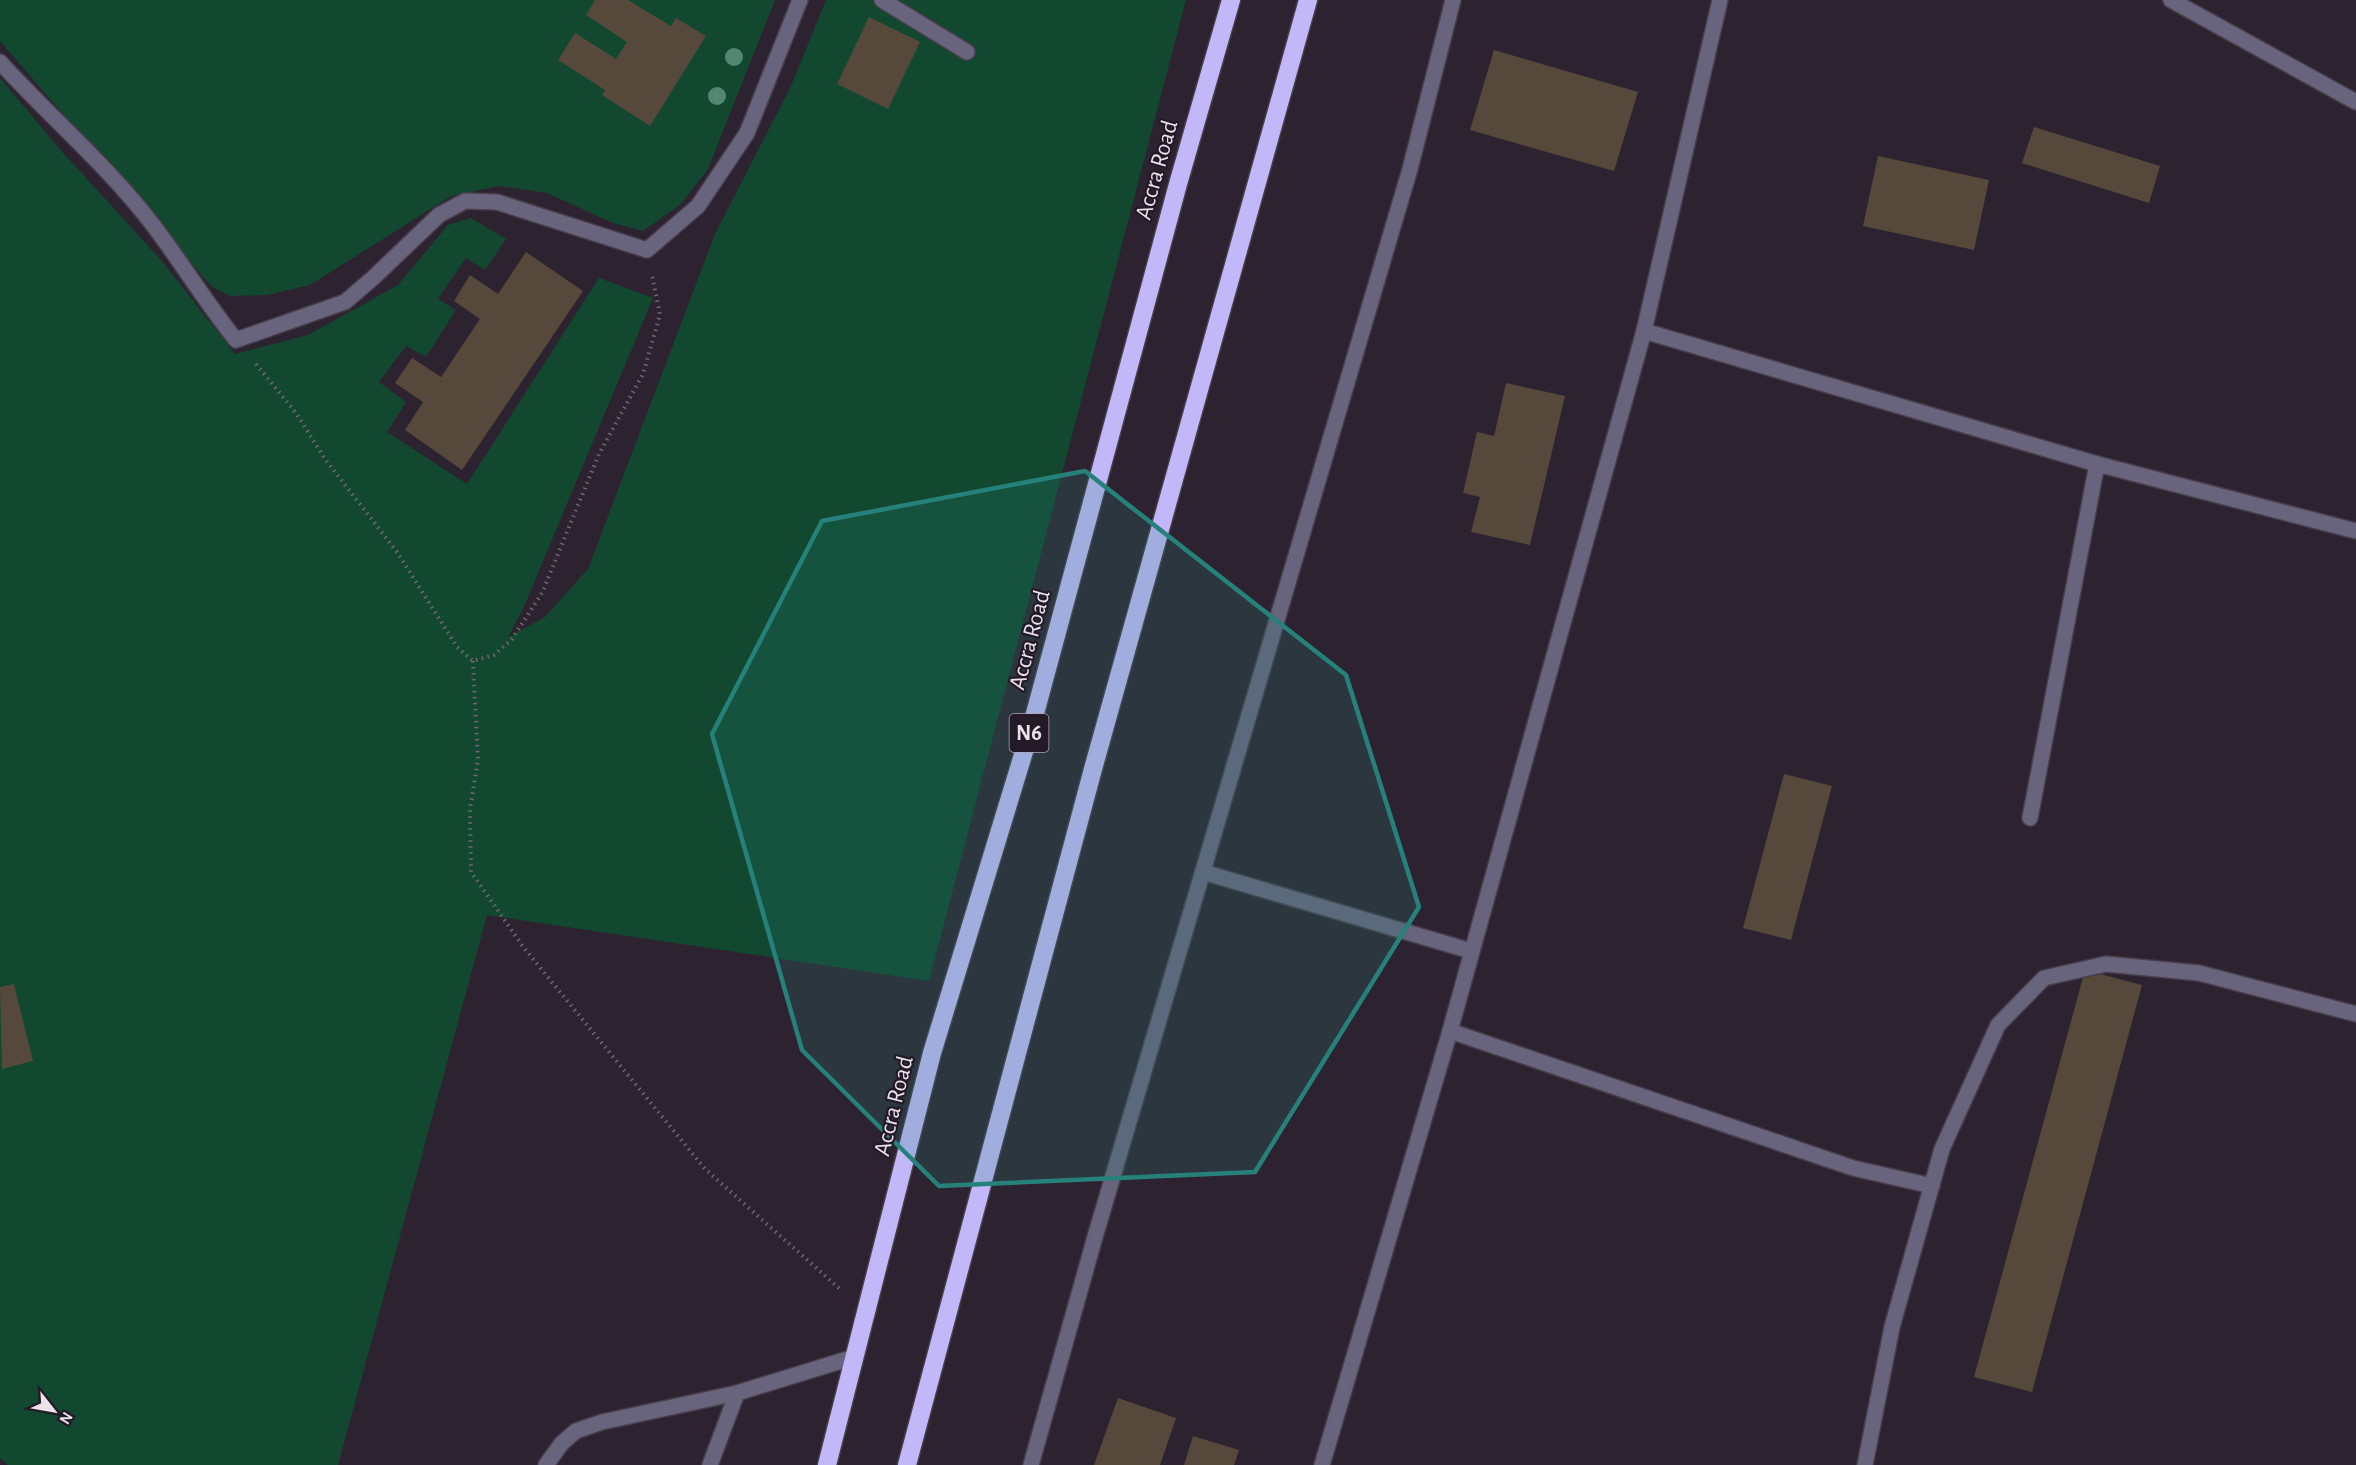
<svg xmlns="http://www.w3.org/2000/svg" width="2356" height="1465" viewBox="0 0 2356 1465" font-family="'Alegreya Sans',sans-serif">
<style>
.green{fill:#124830}
.building{fill:#56483a}
.lines{fill:none;stroke-linecap:round;stroke-linejoin:round}
.minor-casing{stroke:#473e4a;stroke-width:18}
.highway-casing{stroke:#473e4a;stroke-width:21}
.path{stroke:#706772;stroke-width:4;stroke-dasharray:1.5 4.5;stroke-linecap:butt}
.minor{stroke:#68647e;stroke-width:15}
.highway{stroke:#c2b8f9;stroke-width:18}
.tree{fill:#548771}
.marked{fill:#25817a;fill-opacity:0.2;stroke:#25817a;stroke-width:4.5;stroke-linejoin:round}
.labels{text-anchor:middle;dominant-baseline:central;stroke-width:4.5;stroke-linejoin:round;paint-order:stroke}
.shield{fill:#241927;stroke:#aea6b0;stroke-width:1.5}
.shield-label{font-size:22px;font-weight:bold;fill:#e9e2eb}
.street-label{font-size:24px;fill:#e9e2eb;stroke:#241927}
</style>
<rect width="100%" height="100%" fill="#2d2330"/>
<g class="green">
<path d="M0,0H775L708,169L681,204L643,231L613,223L547,193L499,186L451,196L310,285L267,295L230,296L211,286L0,41Z"/>
<path d="M826,0H1186L929,981L487,915L338,1465H8L0,1458V78L64,154L161,260L235,354L308,335L398,285L448,225L471,218L506,239L485,270L466,258L438,299L456,310L426,357L406,346L379,382L406,402L387,432L467,484L599,278L653,298L523,609L508,637L545,617L588,569L715,234L791,86Z"/>
</g>
<g class="building">
<path d="M595,0H628L671,26L676,18L706,36L650,126L602,95L605,90L558,60L575,33L616,59L627,42L586,15Z"/>
<path d="M869,17L920,42L888,109L837,84Z"/>
<path d="M1494,50L1638,92L1614,171L1470,130Z"/>
<path d="M2034,127L2160,166L2149,203L2022,163Z"/>
<path d="M1878,156L1989,180L1974,250L1863,226Z"/>
<path d="M526,252L583,291L462,470L405,430L423,402L395,383L412,358L441,377L480,319L454,301L470,275L498,294Z"/>
<path d="M1506,383L1565,396L1530,545L1471,532L1480,497L1463,493L1477,432L1494,436Z"/>
<path d="M1784,774L1832,786L1791,940L1743,928Z"/>
<path d="M2085,970L2142,985L2032,1392L1974,1377Z"/>
<path d="M14,984L33,1061L2,1069L0,987Z"/>
<path d="M1118,1398L1176,1418L1160,1465H1094Z"/>
<path d="M1193,1436L1239,1450L1234,1465H1184Z"/>
</g>
<g class="lines">
<g class="minor-casing">
<g id="minor">
<path d="M882,0L967,52"/>
<path d="M2171,0L2356,102"/>
<path d="M0,62C50,117 108,166 153,225C182,263 206,303 236,340L345,302L373,278L439,215L465,201L497,202L647,250L698,206L747,133L800,0"/>
<path d="M1644,331L2097,464L2356,531"/>
<path d="M2030,818L2097,464"/>
<path d="M1203,872L1471,951"/>
<path d="M1450,1031L1853,1168L1932,1186"/>
<path d="M546,1465L562,1443L576,1431L602,1422L737,1393"/>
<path d="M710,1465L737,1393L854,1357"/>
<path d="M1031,1465L1095,1237L1410,169L1453,0"/>
<path d="M1322,1465L1450,1031L1644,331L1720,0"/>
<path d="M1865,1465L1892,1327L1942,1149L1998,1025L2044,978L2106,964L2199,973L2356,1014"/>
</g>
</g>
<g class="highway-casing">
<g id="highway">
<path d="M827,1465L932,1053L1030,732L1178,184L1231,0"/>
<path d="M907,1465L1093,769L1308,0"/>
</g>
</g>
<g class="path">
<path d="M256,364L296,413L325,459L397,552L457,647L473,661L494,655L512,639L542,593L599,454L643,374L660,315L652,275"/>
<path d="M473,661L478,760L470,809L471,872L524,948L705,1169L841,1290"/>
</g>
<use href="#minor" class="minor"/>
<use href="#highway" class="highway"/>
</g>
<g class="tree">
<circle cx="734" cy="57" r="9"/>
<circle cx="717" cy="96" r="9"/>
</g>
<path class="marked" d="M1085,471L1346,675L1419,907L1255,1172L939,1186L802,1050L712,734L822,521Z"/>
<g class="labels">
<rect class="shield" x="1009.5" y="714" width="39" height="38" rx="4.5"/>
<g class="shield-label">
<text x="1029" y="733">N6</text>
</g>
<g class="street-label">
<text transform="translate(1157 170) rotate(-74)">Accra Road</text>
<text transform="translate(1030 640) rotate(-75)">Accra Road</text>
<text transform="translate(894 1106) rotate(-76)">Accra Road</text>
</g>
</g>
<g transform="translate(54 1411) rotate(121)" stroke="#241927" stroke-width="4.5" paint-order="stroke">
<path d="M0-4.5L10 22L0 15L-10 22Z" fill="#e9e2eb"/>
<text y="-9" font-size="16" font-weight="bold" text-anchor="middle" fill="#e9e2eb">N</text>
</g>
</svg>
